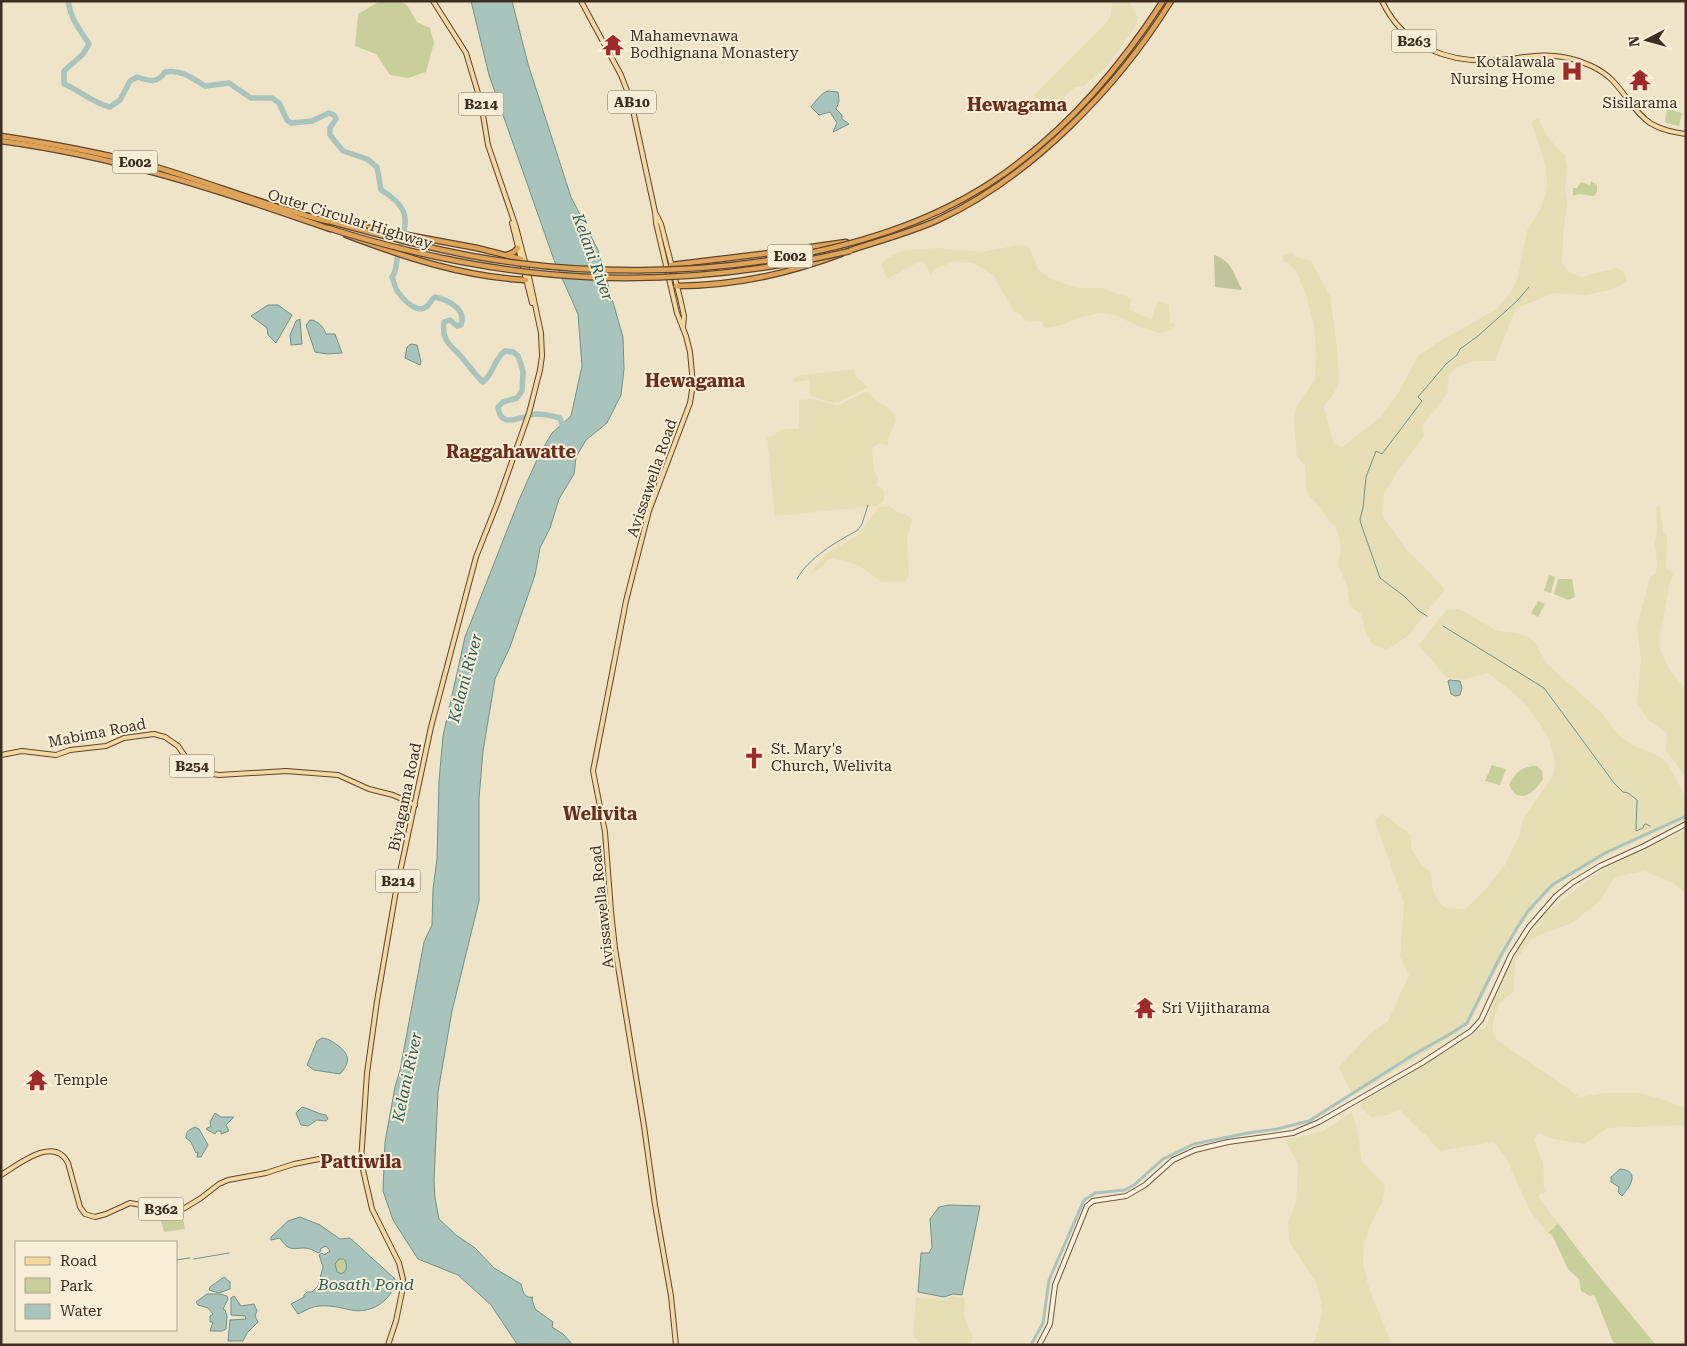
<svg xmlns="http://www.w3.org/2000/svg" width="1687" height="1346" viewBox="0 0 1687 1346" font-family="'Roboto Serif',serif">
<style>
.farmland{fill:#e6deb5}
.green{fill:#c9cf9b}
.cemetery{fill:#bfc49a}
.water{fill:#a9c4bc;stroke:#6f938a;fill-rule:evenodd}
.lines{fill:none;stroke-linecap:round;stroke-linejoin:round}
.stream{stroke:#6f938a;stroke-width:1}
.canal{stroke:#a9c4bc;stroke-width:3}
.river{stroke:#a9c4bc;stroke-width:5.5}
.secondary-casing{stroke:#6f573f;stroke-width:6}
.primary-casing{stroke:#5b4430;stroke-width:6}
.motorway-casing{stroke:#5b4430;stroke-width:7}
.secondary{stroke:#faf1dc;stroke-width:4}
.primary{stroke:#f3d9a0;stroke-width:4}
.motorway{stroke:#e0a458;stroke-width:4.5}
.motorway-bridge-casing{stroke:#5b4430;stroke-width:7;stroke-linecap:butt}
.motorway-bridge{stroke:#e0a458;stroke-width:4.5}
.labels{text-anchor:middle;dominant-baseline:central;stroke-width:4;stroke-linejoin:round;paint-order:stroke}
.shield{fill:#f7eed8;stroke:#756857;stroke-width:1}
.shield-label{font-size:14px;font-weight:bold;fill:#3d2e20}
.poi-label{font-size:15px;fill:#3d2e20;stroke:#f7eed8;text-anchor:start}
.street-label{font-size:15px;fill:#3d2e20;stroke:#f7eed8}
.water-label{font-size:16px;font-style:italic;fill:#2f5d5a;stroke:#f7eed8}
.quarter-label{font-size:18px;font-weight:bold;fill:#6b2e1e;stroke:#f7eed8}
</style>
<rect width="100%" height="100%" fill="#f0e4c8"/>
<g class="farmland">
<path d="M1115,1H1129L1138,18L1133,30L1107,66L1083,86L1075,87L1051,111L1034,95L1105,24L1110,18L1112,4Z"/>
<path d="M1538,118L1546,134L1556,147L1565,155L1567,168L1565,192L1567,203L1563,234L1562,263L1570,273L1581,277L1616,268L1623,271L1627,279L1623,284L1610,290L1586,295L1554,293L1522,306L1515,311L1495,361H1475L1457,367L1449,374L1447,393L1434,411L1422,425L1424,436L1400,468L1384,494L1382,515L1407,550L1445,589L1408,636L1386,650L1372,644L1366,633L1361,614L1350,606L1347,586L1338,565L1341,546L1336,527L1330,522L1321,508L1307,494L1305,465L1297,457L1294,423L1296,407L1315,379L1316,354L1314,324L1306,295L1297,273L1288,263L1283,261L1282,256L1291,252L1295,257L1311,261L1330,296L1337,347L1339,380L1334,394L1324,406L1333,443L1342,447L1381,417L1400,390L1418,356L1435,344L1497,309L1511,292L1518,277L1527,231L1541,208L1547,187L1546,167L1532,124V121Z"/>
<path d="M1020,245L1030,249L1038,269L1048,277L1065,284L1079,288H1101L1131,298L1129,310L1151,319L1158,301L1169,305L1170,322L1175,325L1172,330L1159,333L1135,325L1116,315L1101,313L1077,318L1062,325L1044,328L1042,322L1025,320L1021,315L1014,312L994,276L973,263L952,262L933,270L932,276L922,260L887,279L881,264L886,259L905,250L937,248L982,252Z"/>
<path d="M854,369L856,377L868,387L839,402L833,403L811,396L809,380L794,382L793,379L800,375Z"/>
<path d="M865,392L869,393L878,403L886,406L895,415L896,420L888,439V446L880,443L872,448L874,471L878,478L877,486L884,490V499L883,502L877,506L775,516L767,437L775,436L776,433L783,429H799V400L814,399L837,406Z"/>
<path d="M889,506L898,512L908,516L912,519L907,540L909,576L904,582H882L858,565L833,558L826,560L822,567L810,574L824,555L857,536L879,507Z"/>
<path d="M1660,506L1663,531L1667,538L1666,568L1673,573L1672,578L1670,581L1660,634V645L1662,654L1669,669L1686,690V779L1676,763L1666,751L1667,733L1648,720L1637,702L1641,659L1637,626L1650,577L1656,574L1657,563L1655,544L1657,531L1656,508Z"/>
<path d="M1448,608L1459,609L1496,630L1520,634L1530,638L1535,643L1547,664L1601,712L1605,718L1620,736L1632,745L1661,757L1668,764L1686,798V819L1610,854L1558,884L1541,899L1516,932L1471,1018L1462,1030L1353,1096L1339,1067L1369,1035L1388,1021L1409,975L1400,957L1404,904L1375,820L1382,813L1411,835V848L1420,863L1430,872L1433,891L1441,905L1447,908L1465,909L1485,890L1505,865L1520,834L1523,819L1553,776L1555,766L1553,752L1547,735L1528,707L1515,694L1488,673L1462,680L1446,677L1419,645Z"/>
<path d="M1686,830V894L1673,883L1645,871L1614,877L1600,901L1572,923L1544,933L1532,939L1515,961L1514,991L1498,1005L1493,1023V1034L1496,1039L1580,1097L1606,1093H1639L1668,1101L1686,1109V1125L1607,1128L1585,1144L1553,1139L1538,1133L1534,1140L1543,1163L1544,1187L1547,1191L1539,1195V1198L1558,1223L1548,1233L1530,1211L1506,1158L1494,1142L1439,1151L1428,1137L1424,1134L1399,1109L1389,1115L1371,1117L1360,1106L1362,1102L1487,1026L1493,1002L1507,970L1524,939L1541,917L1601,870Z"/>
<path d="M1352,1112L1357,1130L1362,1162L1385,1185L1383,1201L1372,1222L1364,1241L1363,1265L1369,1288L1392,1345H1310L1315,1340L1323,1311L1316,1282L1290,1243L1288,1223L1296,1203L1298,1163L1285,1140L1323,1131Z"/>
<path d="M953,1296L965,1298L964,1316L973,1338L970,1345H923L913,1337L916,1297L943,1300Z"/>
</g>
<g class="green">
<path d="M380,1H399L407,5L417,22L430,28L434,43L426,72L408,78L390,75L376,54L355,46L358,14Z"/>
<path d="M1667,109L1682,113L1679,126L1666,123L1665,120Z"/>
<path d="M1591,181L1597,185V192L1594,196L1579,194L1573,196V188H1577L1581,182L1590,185Z"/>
<path d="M1549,575L1555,577L1551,593L1544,591Z"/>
<path d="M1558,579H1572L1575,597L1568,600L1554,594Z"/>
<path d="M1538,601L1545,604L1538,617L1531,613Z"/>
<path d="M1492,765L1506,769L1500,785L1485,781Z"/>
<path d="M1533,766H1537L1542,771L1543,779C1534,793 1519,806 1509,785C1515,773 1520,768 1533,766Z"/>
<path d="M163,1212L182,1214L185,1229L164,1232L161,1221Z"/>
<path d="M1558,1223L1589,1264L1656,1345H1618L1613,1342L1596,1299L1594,1295L1590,1296L1581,1291L1579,1279L1568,1269L1552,1235L1548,1233Z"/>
<circle cx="341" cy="1266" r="7"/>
</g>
<path class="cemetery" d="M1214,255C1232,261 1234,274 1242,290L1215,287Z"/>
<g class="water">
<path d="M471,1H512L528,64L571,197L598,250L623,337L624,369L621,395L607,423L586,440L576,457L574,474L559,499L550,528L540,548L535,575L510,647L495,679L483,751L479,799V901L452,1011L438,1092L434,1181L435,1198L439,1219L456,1235L475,1248L494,1268L521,1284C523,1291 524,1299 533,1297L532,1299L535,1309L553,1322L552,1327L563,1334L573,1345L517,1344L491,1305L458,1275L418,1259L393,1220L383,1191L385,1142L395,1087L400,1070L424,942L432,925L433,889L437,859L439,781L443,736L465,637L519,500L539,455L552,433L571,416L582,366L578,314L554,260L489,75Z"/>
<path d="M828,91L838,92L839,101L836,109L842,115V119L849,124L833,132L837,123L830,112L819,115L811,107C815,102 822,92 828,91Z"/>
<path d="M268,305H278L292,315L276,343L268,335L267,328L251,316Z"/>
<path d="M300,319L302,344L291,345L290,335L296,321Z"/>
<path d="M310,320C318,320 324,328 326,334H335L342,353L327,354L315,352L306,325Z"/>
<path d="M411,344L417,345L421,362L420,365L405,358L407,347Z"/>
<path d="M1449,680L1460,681L1462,688L1460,695L1455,696L1451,694L1448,681Z"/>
<path d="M322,1038C330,1039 333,1042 340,1047C350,1056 350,1063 340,1074L314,1070L307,1065L317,1041Z"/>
<path d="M302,1107C311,1109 317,1114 326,1115L328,1119L326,1121L317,1120L308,1126L301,1125L296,1113Z"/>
<path d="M215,1113L221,1117H234L226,1125L229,1131L221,1134V1131H217L215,1134L206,1129L211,1126L210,1122Z"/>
<path d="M195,1127L199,1129L208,1145L201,1157H197L198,1152L196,1153L191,1142L186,1138C186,1131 189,1130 195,1127Z"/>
<path d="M1620,1169C1641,1171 1630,1187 1622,1196L1618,1192L1619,1187L1611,1182V1177Z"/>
<path d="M949,1205L980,1206L962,1295L953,1294L944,1297L918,1292L921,1253H929L932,1247L930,1219L939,1207Z"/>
<path d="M300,1217L320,1225L340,1239L350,1238L394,1278L396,1281C391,1301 372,1314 351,1310C341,1308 331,1305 320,1306C312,1306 305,1311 298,1314L291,1304L304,1297V1295L307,1292H312L318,1286L323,1267L319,1255L322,1253L324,1255L330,1251L326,1246L320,1249L321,1251L318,1253C299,1240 293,1259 280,1238L271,1240V1237L288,1221ZM339,1259H344C349,1266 346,1277 337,1272L335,1264Z"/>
<path d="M224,1277L230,1282V1289L219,1293L209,1290L210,1287Z"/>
<path d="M207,1294H220L227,1296L228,1299L223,1309L225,1310L227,1316L226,1329L222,1331H210L213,1322H210V1316L213,1314L208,1308L198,1305L196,1302Z"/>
<path d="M234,1296L241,1306L254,1304L257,1311L255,1316L258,1322L247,1333L243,1341H228L230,1320L246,1319L245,1316L231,1315V1298Z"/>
</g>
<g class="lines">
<g class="stream">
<path d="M797,579C808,558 836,542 858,530L862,524L868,505"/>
<path d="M1427,616L1419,611L1405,597L1380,578L1361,524L1360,519L1363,508L1366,477L1376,451L1382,454L1422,401L1418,397L1446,364L1457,355L1460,349L1478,336L1517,301L1529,287"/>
<path d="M1443,626L1544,688L1614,783L1623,792L1628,793L1637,800L1636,831L1643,828L1644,825L1646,824L1650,826"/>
<path d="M194,1259L229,1253"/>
<path d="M176,1260L190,1258"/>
</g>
<path class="canal" d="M1031,1345L1043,1323L1049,1280L1084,1200L1095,1193L1125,1190L1134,1185L1163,1159L1194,1144L1248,1133L1277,1129L1309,1121L1413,1055L1450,1034L1467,1023L1500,957L1517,928L1528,911L1552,885L1605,853L1686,816"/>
<path class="river" d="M68,1C71,20 79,28 89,44L83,54L64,71V84C79,90 93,103 110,107L120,100L130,81L137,77C149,81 157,84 165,72C181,69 192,78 205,86L229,83L251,98H272L279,103L287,120L291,123L312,121L329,113L334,115L336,119L330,128V135L343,151L367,159L377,167L381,190C413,209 407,222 398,254C396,262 397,271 392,277C394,282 395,288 398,292C403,299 415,312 424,308C430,306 430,300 435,297C448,300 467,309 461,325L457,326L450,320L444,322C441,343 453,346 464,360C471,368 475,375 483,382C495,372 493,360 505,351L513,352L518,356L521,364L523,372L522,391L517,398L503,402L498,407C501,431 522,415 537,414C544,414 553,416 560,418L562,424L569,425"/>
<g class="secondary-casing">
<path id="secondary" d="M1039,1345L1050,1324L1055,1285L1087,1206L1093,1201L1126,1196L1133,1192L1145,1185L1173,1160L1195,1150L1228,1142L1293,1133L1319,1122L1422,1063L1471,1031L1481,1020L1511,955L1529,927L1556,896L1572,883L1600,866L1644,846L1686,824"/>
</g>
<g class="primary-casing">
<g id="primary">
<path d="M581,1L621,75L631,101L655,212L656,223L677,313L686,336L690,352L693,384L690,403L649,511L641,542L626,601L593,771L605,832L611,911L615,948L644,1126L655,1205L671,1296L676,1345"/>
<path d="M1382,1C1404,48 1450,64 1500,60C1523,58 1545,52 1568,58C1583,61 1601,69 1612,80C1625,93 1634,112 1650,123C1661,130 1673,132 1686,134"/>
<path d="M656,214L661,224L680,298L684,316L683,328"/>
<path d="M512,223L532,303"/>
<path d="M1,755L22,751L56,755L70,750L106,746L124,738L154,734L165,737L178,746L191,765L200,772L219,775L286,771L338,775L369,789L393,795L415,805"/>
<path d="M1,1175C19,1164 54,1135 68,1163L80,1207L85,1214L95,1217L106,1214L130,1203L158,1208L183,1209L201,1198L219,1184L228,1180L266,1173L294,1164L324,1158L347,1162L361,1161"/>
<path d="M388,1345L396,1321L402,1292L403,1279L399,1263L372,1209L361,1161L367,1073L377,1001L396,891L431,727L476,557L497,504L529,413L540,370L542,356L541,333L530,281L516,227L488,145L481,103L466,53L433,1"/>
</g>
</g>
<g class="motorway-casing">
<g id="motorway">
<path d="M1,136C54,144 107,154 159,168C216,185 272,208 331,222"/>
<path d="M1,141C115,156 222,191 330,229"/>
<path d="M348,224L477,248L521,259"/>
<path d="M346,235C404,257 464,277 526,280"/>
<path d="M848,251C878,241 909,233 938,220C1031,177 1118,87 1171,1"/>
<path d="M507,255L514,252L518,248"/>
<path d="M671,265L762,254L846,242"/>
<path d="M676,286C734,286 788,274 841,254"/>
</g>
</g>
<use href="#secondary" class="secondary"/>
<use href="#primary" class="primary"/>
<use href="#motorway" class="motorway"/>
<g class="motorway-bridge-casing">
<g id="motorway-bridge">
<path d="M329,221C391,238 453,255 517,263C671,283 876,265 1005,173C1068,128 1121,66 1163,1"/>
<path d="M328,228C509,285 665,294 850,251"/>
</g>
</g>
<use href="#motorway-bridge" class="motorway-bridge"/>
</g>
<defs>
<g id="temple-bare" transform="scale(1.725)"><path d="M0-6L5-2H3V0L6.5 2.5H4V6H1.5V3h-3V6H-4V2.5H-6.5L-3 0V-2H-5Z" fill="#9e2a2b" stroke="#f7eed8" stroke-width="2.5" paint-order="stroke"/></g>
<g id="hospital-bare" transform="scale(1.725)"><path d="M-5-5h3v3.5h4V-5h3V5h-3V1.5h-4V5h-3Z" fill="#9e2a2b" stroke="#f7eed8" stroke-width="2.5" paint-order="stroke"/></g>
<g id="church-bare" transform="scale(1.725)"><path d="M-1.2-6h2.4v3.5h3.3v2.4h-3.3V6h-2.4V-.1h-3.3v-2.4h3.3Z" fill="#9e2a2b" stroke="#f7eed8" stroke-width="2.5" paint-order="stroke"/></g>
</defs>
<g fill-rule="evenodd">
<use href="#temple-bare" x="613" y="45"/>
<use href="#hospital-bare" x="1572" y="71"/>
<use href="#temple-bare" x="1640" y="80"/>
<use href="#church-bare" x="754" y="758"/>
<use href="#temple-bare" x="1145" y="1008"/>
<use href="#temple-bare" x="37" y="1080"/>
</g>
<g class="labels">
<g class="shield">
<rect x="1391.5" y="29.5" width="45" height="23" rx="4"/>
<rect x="608" y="90.5" width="48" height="23" rx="4"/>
<rect x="458.5" y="92.5" width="45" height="23" rx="4"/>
<rect x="112.5" y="150.5" width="45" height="23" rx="4"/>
<rect x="767.5" y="244.5" width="45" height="23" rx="4"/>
<rect x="169.5" y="754.5" width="45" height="23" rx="4"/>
<rect x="375.5" y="869.5" width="45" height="23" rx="4"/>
<rect x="138.5" y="1197.5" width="45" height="23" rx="4"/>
</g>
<g class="shield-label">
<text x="1414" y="41">B263</text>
<text x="632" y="102">AB10</text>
<text x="481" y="104">B214</text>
<text x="135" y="162">E002</text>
<text x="790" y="256">E002</text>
<text x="192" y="766">B254</text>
<text x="398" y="881">B214</text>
<text x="161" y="1209">B362</text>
</g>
<g class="poi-label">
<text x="630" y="36">Mahamevnawa<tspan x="630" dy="17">Bodhignana Monastery</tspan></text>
<text x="1555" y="62" text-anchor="end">Kotalawala<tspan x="1555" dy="17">Nursing Home</tspan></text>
<text x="1640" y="103" text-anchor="middle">Sisilarama</text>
<text x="771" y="749">St. Mary's<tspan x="771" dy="17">Church, Welivita</tspan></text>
<text x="1162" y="1008">Sri Vijitharama</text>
<text x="54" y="1080">Temple</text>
</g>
<g class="street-label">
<text transform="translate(350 219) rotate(17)">Outer Circular Highway</text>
<text transform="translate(652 478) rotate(-71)">Avissawella Road</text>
<text transform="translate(97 733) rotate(-11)">Mabima Road</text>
<text transform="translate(405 797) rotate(-78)">Biyagama Road</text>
<text transform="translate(602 907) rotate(-96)">Avissawella Road</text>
</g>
<g class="water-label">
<text transform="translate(593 257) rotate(70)">Kelani River</text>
<text transform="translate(465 678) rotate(-75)">Kelani River</text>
<text transform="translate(407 1077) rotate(-78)">Kelani River</text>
<text x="366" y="1284">Bosath Pond</text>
</g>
<g class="quarter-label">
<text x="1017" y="104">Hewagama</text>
<text x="695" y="380">Hewagama</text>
<text x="511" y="451">Raggahawatte</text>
<text x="600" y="813">Welivita</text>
<text x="361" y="1161">Pattiwila</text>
</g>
</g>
<rect width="1687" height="1346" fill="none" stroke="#3d2e20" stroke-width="5"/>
<rect x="15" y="1241" width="162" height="90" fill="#f7eed8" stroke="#ada18e"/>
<rect x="25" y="1257" width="25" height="8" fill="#f3d9a0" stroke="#ada18e"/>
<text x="60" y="1266" font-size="15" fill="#3d2e20">Road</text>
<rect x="25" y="1278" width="25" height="15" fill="#c9cf9b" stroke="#ada18e"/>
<text x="60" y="1291" font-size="15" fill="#3d2e20">Park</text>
<rect x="25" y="1304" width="25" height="15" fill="#a9c4bc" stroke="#ada18e"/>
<text x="60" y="1316" font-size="15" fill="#3d2e20">Water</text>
<g transform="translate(1647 40) rotate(264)" stroke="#f7eed8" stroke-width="4" paint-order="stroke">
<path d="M0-4L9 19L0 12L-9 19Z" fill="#3d2e20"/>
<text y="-8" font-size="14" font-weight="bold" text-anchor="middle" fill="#3d2e20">N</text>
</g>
</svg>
